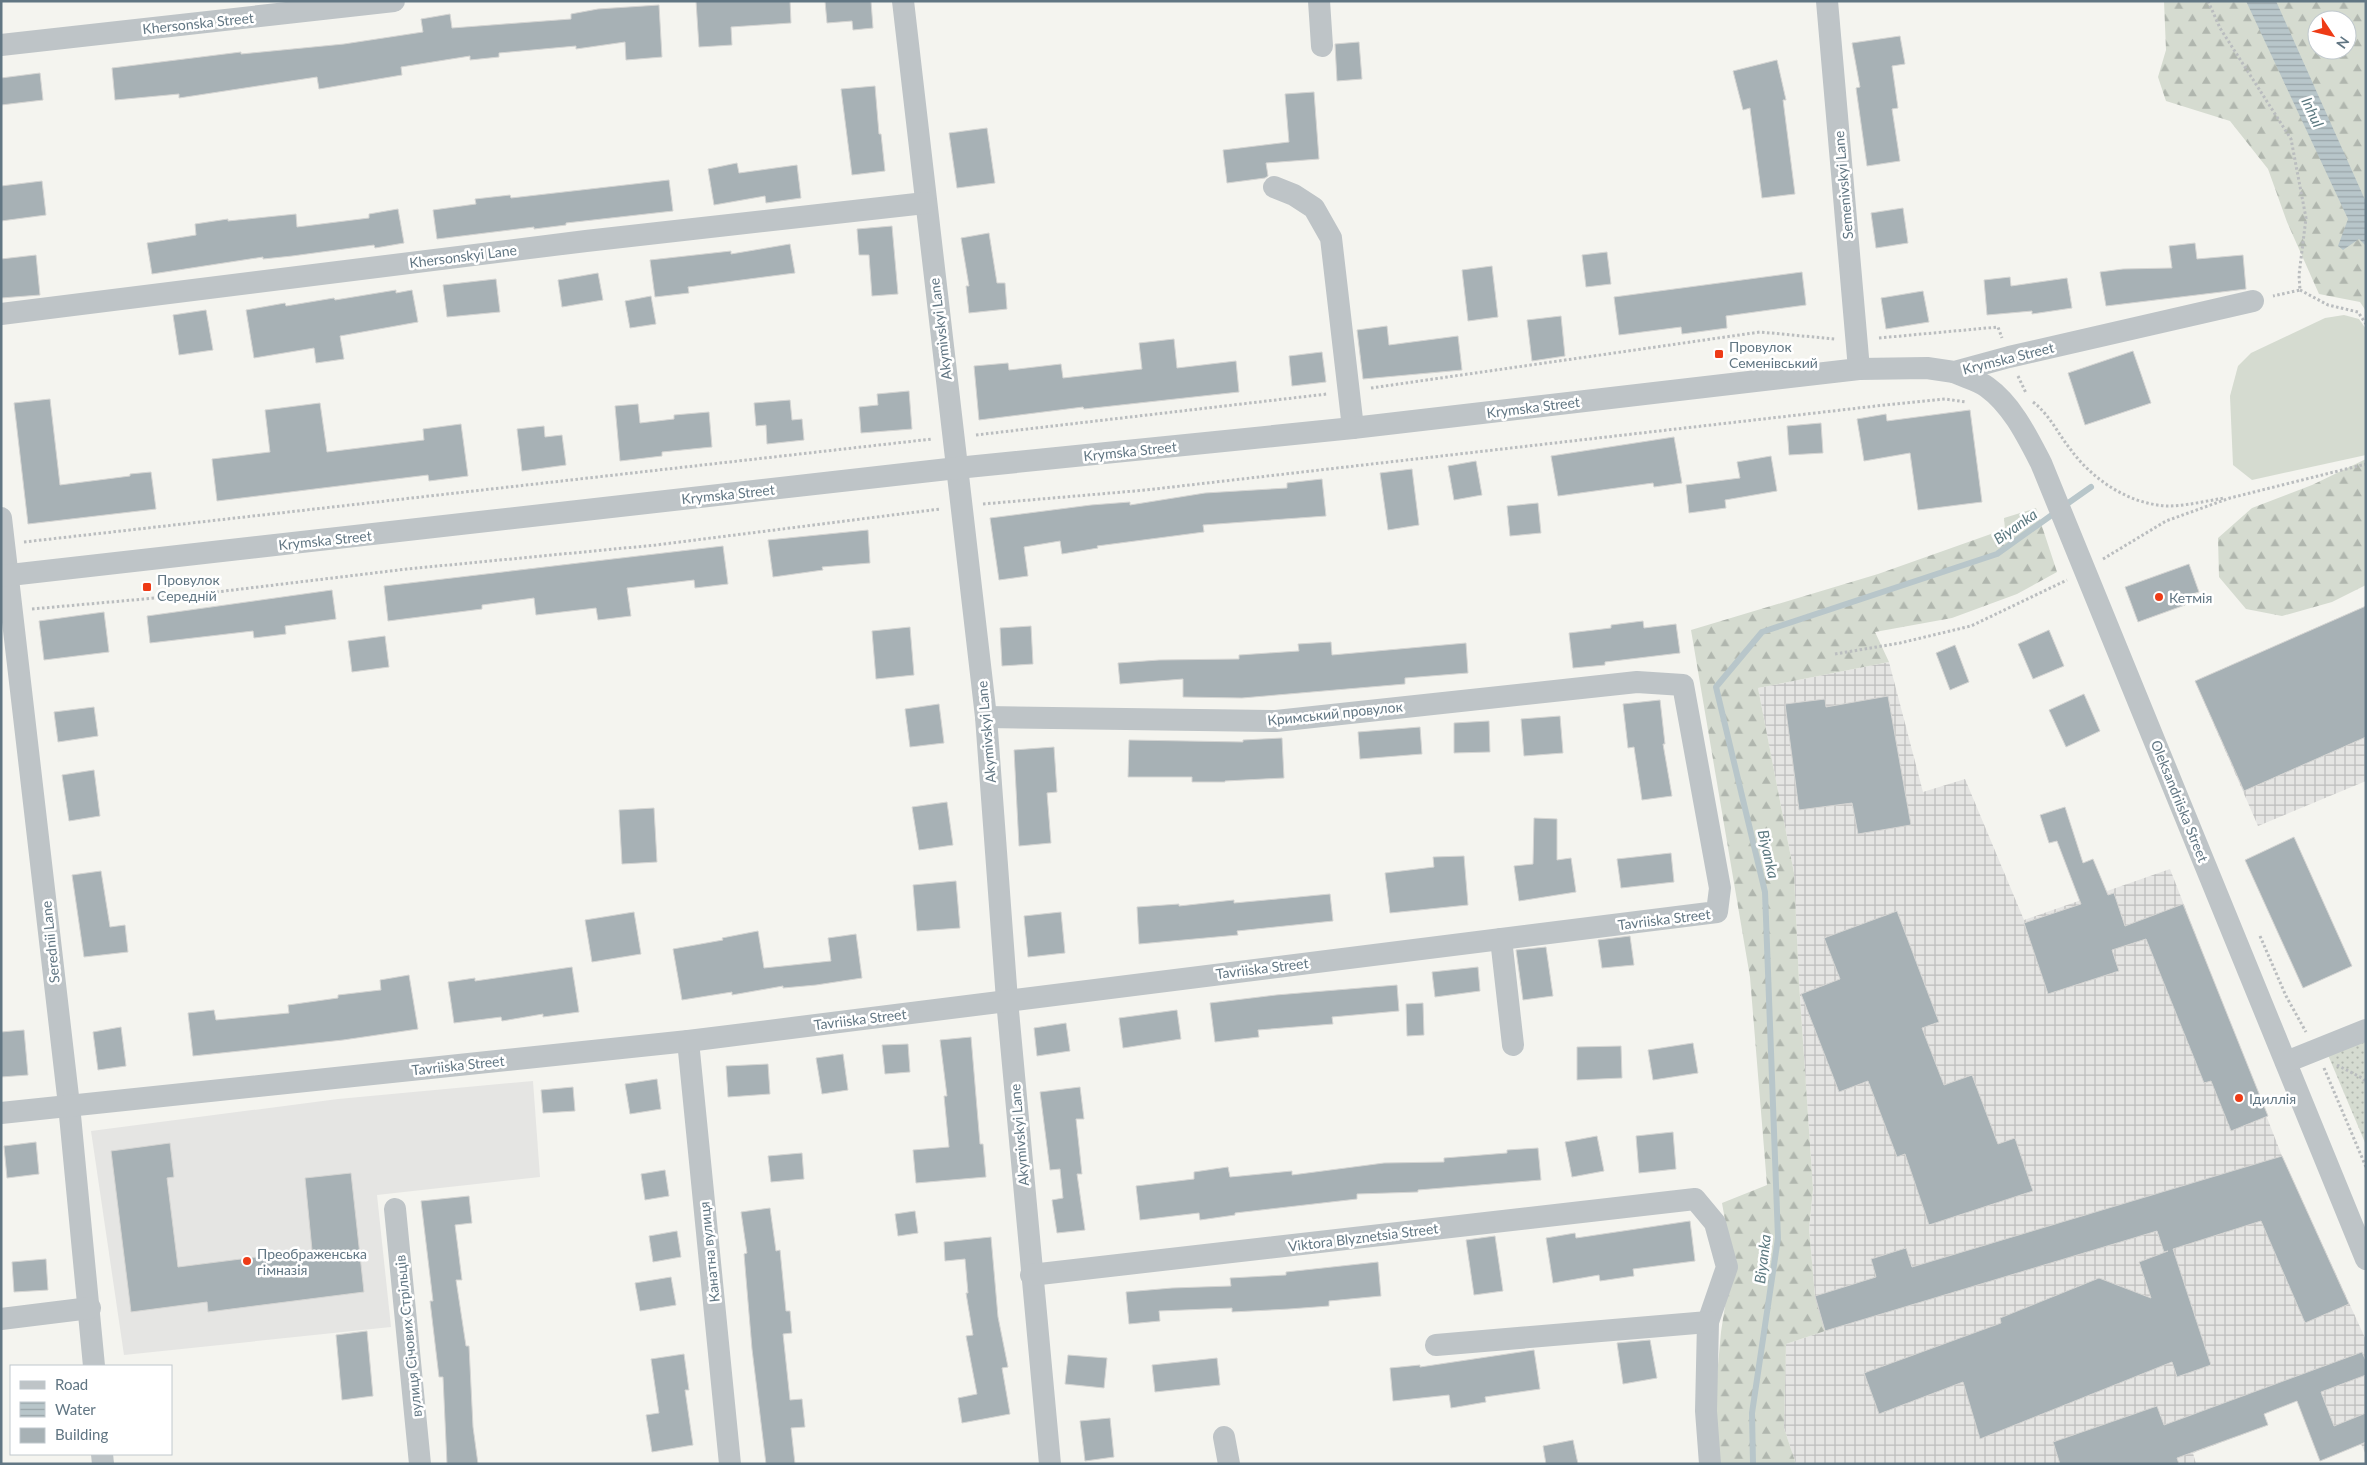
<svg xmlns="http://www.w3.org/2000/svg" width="2367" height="1465" viewBox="0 0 2367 1465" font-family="Lato,sans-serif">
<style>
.built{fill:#e5e5e3}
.industrial{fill:url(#industrial-grid)}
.grass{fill:url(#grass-dots)}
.forest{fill:url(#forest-firs);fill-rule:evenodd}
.garden{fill:#d5dbd0}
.water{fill:url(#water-rules)}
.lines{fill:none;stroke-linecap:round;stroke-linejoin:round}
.stream{stroke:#b8c6ca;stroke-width:6}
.building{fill:#a7b1b5;stroke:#d5d5d3}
.path{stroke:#babdbf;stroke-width:3;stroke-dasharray:2.5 2.5;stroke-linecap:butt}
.minor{stroke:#bec4c7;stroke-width:22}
.poi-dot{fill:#ee3b16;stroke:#fff;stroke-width:2}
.labels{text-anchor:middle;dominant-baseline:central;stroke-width:5;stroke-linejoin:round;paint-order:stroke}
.street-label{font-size:14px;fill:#617683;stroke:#fff}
.poi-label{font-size:14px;fill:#617683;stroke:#fff;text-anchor:start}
.water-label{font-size:15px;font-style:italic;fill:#5c7980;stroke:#fff}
</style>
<defs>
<pattern id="industrial-grid" width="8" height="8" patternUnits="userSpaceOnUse" patternTransform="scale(1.25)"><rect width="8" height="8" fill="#e5e5e3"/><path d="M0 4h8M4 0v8" fill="none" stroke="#bdbebd"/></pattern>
<pattern id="grass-dots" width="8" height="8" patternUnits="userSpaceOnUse" patternTransform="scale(1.25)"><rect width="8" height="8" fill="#d5dbd0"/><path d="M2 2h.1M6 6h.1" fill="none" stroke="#b0b6ae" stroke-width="1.8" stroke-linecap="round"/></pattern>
<pattern id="forest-firs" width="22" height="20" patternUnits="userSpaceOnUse" patternTransform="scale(1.25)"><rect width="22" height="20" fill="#d5dbd0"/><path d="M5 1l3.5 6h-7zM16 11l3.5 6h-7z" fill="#b0b6ae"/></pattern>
<pattern id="water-rules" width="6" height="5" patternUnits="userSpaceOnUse" patternTransform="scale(1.25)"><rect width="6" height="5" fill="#b8c6ca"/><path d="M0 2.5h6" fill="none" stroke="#99a5a9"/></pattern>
</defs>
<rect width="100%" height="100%" fill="#f4f4ef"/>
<path class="built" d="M533,1081L540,1177L377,1195L391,1327L124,1355L91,1131L338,1099Z"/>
<g class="industrial">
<path d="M2366,606V781L2258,826L2195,681Z"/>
<path d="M1889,662L1923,792L1965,779L2024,920L2170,869L2282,1156L2366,1340V1455L2361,1444L2320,1461L2297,1401L2264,1414L2268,1425L2193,1453L2196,1464H1796L1784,1428L1786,1344L1825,1331L1815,1296L1809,1229L1813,1189L1799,983L1794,873L1758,688Z"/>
</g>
<path class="grass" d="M2366,1039V1145L2328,1055Z"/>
<g class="forest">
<path d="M2164,1H2366V311L2360,302L2319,294L2287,222L2268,169L2230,121L2166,101L2158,77L2166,50ZM2317,20H2347V50H2317Z"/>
<path d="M2366,459V585L2332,602L2282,616L2246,609L2219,577L2218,538L2252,508L2312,485Z"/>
<path d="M2036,508L2057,572L2017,594L1952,618L1875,632L1889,662L1758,688L1794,873L1799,983L1813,1189L1809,1229L1815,1296L1825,1331L1786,1344L1784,1428L1796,1464H1717L1713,1421L1721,1332L1732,1260L1722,1203L1767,1185L1750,977L1691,630L1878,574L2005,529L2004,518Z"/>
</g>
<path class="garden" d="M2344,315L2359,319L2366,329V455L2252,480L2233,465L2230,396L2238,366L2251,353L2325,318Z"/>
<path class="water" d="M2246,1H2276L2366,202V246L2359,239L2343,250L2338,246L2348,219Z"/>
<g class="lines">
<g class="stream">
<path d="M2064,506L2091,487"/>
<path d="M1753,1464L1752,1413L1778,1238L1765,892L1716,687L1762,632L1997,554L2056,512"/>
</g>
</g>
<g class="building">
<path d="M696,1H790L791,23L731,27L732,45L699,47Z"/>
<path d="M825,1H871L873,28L853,30L852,21L827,23Z"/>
<path d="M659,5L662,57L626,60L625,42L576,49V46L499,53V57L470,60V56L401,67L402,75L319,89L317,77L179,98V94L115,100L112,68L241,52V54L344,44L423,32L421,19L450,14L452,28L571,19V14L598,9Z"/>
<path d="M1900,36L1905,64L1892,66L1898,108L1892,109L1900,161L1867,166L1856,88L1860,87L1852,43Z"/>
<path d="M1359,42L1362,79L1337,81L1335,44Z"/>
<path d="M1777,60L1786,100H1783L1795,194L1762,198L1750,108L1743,110L1733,71Z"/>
<path d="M40,73L43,100L1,105V78Z"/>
<path d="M875,86L879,134H881L885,171L852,175L841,89Z"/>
<path d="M1314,92L1319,159L1266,163L1268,176L1265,178L1227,183L1223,150L1289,142L1285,94Z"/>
<path d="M987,128L995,183L957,188L949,133Z"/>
<path d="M737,163L739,173L797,165L801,198L766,203L765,196L714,205L708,169Z"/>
<path d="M669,180L673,211L566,223V225L534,229V227L437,239L433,210L476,204L475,199L510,195L511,198Z"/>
<path d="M42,181L46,215L1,221V186Z"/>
<path d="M1903,208L1908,243L1876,248L1871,213Z"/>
<path d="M398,209L404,243L375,248L374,245L292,256L263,259V257L152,274L147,243L196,235L195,224L228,219V221L296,214L297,227L369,218V214Z"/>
<path d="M892,226L898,294L872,296L869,255H859L857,229Z"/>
<path d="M989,233L997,283H1005L1007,309L969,313L966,286H969L961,238Z"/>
<path d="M2195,243L2197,259L2243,255L2246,289L2106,306L2100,272L2123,269L2172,268L2169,246Z"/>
<path d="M790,244L795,273L688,287L689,293L655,297L650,260L731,251V254Z"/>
<path d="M1607,252L1611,284L1586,287L1582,255Z"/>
<path d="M36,255L40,295L1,298V259Z"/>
<path d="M1492,266L1498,317L1468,321L1462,270Z"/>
<path d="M1802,272L1806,305L1726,316L1727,328L1682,334L1681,327L1619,335L1614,297Z"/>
<path d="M598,273L603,300L562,307L558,280Z"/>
<path d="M2010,277L2011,286L2067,278L2072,308L2032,314V311L1987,315L1984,280Z"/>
<path d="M496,279L500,312L447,317L443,285Z"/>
<path d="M396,290V293L412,290L418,322L340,336L344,359L316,363L314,348L254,358L246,310L285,303L286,306L334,298L335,300Z"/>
<path d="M1923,291L1929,322L1886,329L1881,298Z"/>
<path d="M651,296L656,324L630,328L625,301Z"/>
<path d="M206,310L213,350L179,355L173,315Z"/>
<path d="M1561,316L1565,356L1532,361L1527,320Z"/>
<path d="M1387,326L1389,345L1458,336L1462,370L1363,379L1357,330Z"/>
<path d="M1174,339L1177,368L1236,361L1239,392L1084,409L1083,407L979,420L974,366L1008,363L1009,370L1061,364L1063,378L1142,369L1139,343Z"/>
<path d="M2133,351L2151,403L2085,425L2068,373Z"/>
<path d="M1322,352L1326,382L1292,386L1289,356Z"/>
<path d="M909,391L912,429L861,433L859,407L878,405L877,394Z"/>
<path d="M50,399L60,485L130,476V474L151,472L156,509L28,524L14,403Z"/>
<path d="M790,400L792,420L802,419L804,440L767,444L766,425L756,426L754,403Z"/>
<path d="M320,403L327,452L424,440L423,429L461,424L468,476L429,481L428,475L217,501L212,459L270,452L265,410Z"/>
<path d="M638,404L640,423L674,419V415L709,412L712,447L662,452V456L620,461L615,406Z"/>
<path d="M1970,410L1982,502L1918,510L1910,453L1864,461L1857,419L1886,414L1887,421Z"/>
<path d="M1821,423L1823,453L1789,455L1787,426Z"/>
<path d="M544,426L545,437L562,435L566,465L522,471L517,429Z"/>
<path d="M1674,437L1682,483L1654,487L1653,483L1558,496L1551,456Z"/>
<path d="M1771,456L1777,491L1725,500L1726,508L1689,513L1686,485L1740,478L1737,462Z"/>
<path d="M1476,461L1482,495L1454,500L1448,466Z"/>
<path d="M1412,469L1419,525L1388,530L1380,473Z"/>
<path d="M1322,479L1326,516L1203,525L1204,532L1097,546L1098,548L1062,554L1060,541L1024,547L1028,576L999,580L990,518L1091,505L1130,502V505L1205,493L1287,488V483Z"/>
<path d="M1538,503L1541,533L1510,536L1507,506Z"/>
<path d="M868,530L870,563L822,567L823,570L773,577L768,540Z"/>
<path d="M723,546L728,584L695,588L694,580L627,588L631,616L598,620L596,608L536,615L534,598L482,605V609L388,621L384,586Z"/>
<path d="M2189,564L2199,592L2182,597L2185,605L2138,622L2125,587Z"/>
<path d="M332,590L336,619L285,626L286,634L254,638L253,631L150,643L147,616Z"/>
<path d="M2366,606V737L2244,791L2195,681Z"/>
<path d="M104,612L109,652L44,660L39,621Z"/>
<path d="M1643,621L1644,628L1676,624L1680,653L1605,662V665L1573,668L1569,633L1611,628V625Z"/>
<path d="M1031,626L1033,664L1002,666L1000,628Z"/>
<path d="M910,627L914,675L876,679L872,631Z"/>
<path d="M2049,630L2064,666L2033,679L2018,644Z"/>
<path d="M385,636L389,667L352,672L348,641Z"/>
<path d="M1331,642L1332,655L1466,643L1468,673L1405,678V684L1242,698L1183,697V679L1120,684L1118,663L1159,660L1239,659V655L1299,651L1298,644Z"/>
<path d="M1955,645L1969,682L1950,690L1936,653Z"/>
<path d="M2084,694L2100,731L2066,747L2049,710Z"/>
<path d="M1888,696L1911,825L1858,834L1852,803L1799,810L1785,704L1825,699L1826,707Z"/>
<path d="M1660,700L1665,744H1663L1672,796L1642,800L1634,747L1628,748L1623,704Z"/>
<path d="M939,704L944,743L910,747L905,709Z"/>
<path d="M94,707L98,736L58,742L54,712Z"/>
<path d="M1560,716L1563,753L1524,756L1521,719Z"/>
<path d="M1489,721L1490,752L1454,753V723Z"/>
<path d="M1420,727L1422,754L1360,759L1358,732Z"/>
<path d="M1282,738L1284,778L1225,781V782H1192V777H1128L1129,740L1243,742V740Z"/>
<path d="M1054,747L1057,792L1047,793L1051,843L1019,846L1014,750Z"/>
<path d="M94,770L100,816L69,821L62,775Z"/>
<path d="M947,802L953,845L919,850L912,807Z"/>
<path d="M2065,807L2083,863L2093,859L2108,895L2114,893L2125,926L2183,904L2268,1116L2231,1131L2211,1081L2204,1083L2146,939L2112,950L2119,971L2048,994L2024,923L2081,904L2057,841L2049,843L2040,815Z"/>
<path d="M654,808L657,862L622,864L619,810Z"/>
<path d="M1534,818L1557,819V860L1571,858L1576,892L1519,901L1514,866L1533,864Z"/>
<path d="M2294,837L2352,966L2303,988L2245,860Z"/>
<path d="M1671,853L1674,882L1621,888L1617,859Z"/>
<path d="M1464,856L1468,905L1390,913L1385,873L1434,867L1433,857Z"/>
<path d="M101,871L110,927L125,925L128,952L84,957L72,875Z"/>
<path d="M956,881L960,928L917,931L913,885Z"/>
<path d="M1330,894L1333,921L1237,931L1238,935L1139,944L1137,907L1179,904V906L1234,900V903Z"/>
<path d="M1897,911L1939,1022L1922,1028L1944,1085L1972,1075L1998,1144L2015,1138L2033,1191L1929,1225L1905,1154L1897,1157L1868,1081L1839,1092L1801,994L1840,979L1824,938Z"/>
<path d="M634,912L641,954L592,962L585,920Z"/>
<path d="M1061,912L1065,953L1028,957L1024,916Z"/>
<path d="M758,931L764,968L831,961L828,938L856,934L862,978L816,985L783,988V986L732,995V992L682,1000L673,949L723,940L722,938Z"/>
<path d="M1630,936L1634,965L1602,968L1598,940Z"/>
<path d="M1546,947L1553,996L1523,1000L1516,950Z"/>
<path d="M572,967L579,1012L543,1017V1014L502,1021L501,1017L454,1023L448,982L475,978V981Z"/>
<path d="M1478,967L1480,991L1435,997L1432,972Z"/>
<path d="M409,975L418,1029L343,1040L193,1056L188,1013L214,1010L216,1020L289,1013L288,1005L338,998V995L381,990L380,980Z"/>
<path d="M1397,985L1399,1011L1332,1017L1333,1024L1258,1030L1259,1037L1215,1042L1210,1003L1276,995Z"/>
<path d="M1423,1003L1424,1035L1407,1036L1406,1004Z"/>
<path d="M1177,1010L1181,1039L1123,1048L1119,1018Z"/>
<path d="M1066,1023L1070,1051L1037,1056L1034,1028Z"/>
<path d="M121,1027L126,1066L98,1070L93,1032Z"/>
<path d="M24,1030L28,1075L1,1077V1032Z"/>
<path d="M971,1037L980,1144H983L986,1177L916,1183L913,1150L949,1147L944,1096H947L940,1040Z"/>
<path d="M1693,1043L1698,1073L1653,1080L1648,1050Z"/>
<path d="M908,1044L910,1072L885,1074L882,1045Z"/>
<path d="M1621,1046L1622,1078L1577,1080V1047Z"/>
<path d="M843,1054L848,1090L822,1094L816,1058Z"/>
<path d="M768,1064L770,1094L728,1097L726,1066Z"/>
<path d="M657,1079L661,1109L630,1114L625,1084Z"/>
<path d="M573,1087L575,1111L543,1113L541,1090Z"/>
<path d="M1080,1087L1084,1119H1076L1082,1174H1077L1085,1230L1057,1233L1052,1200L1063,1198L1060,1169L1050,1170L1040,1092Z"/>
<path d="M1673,1132L1676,1169L1639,1173L1636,1136Z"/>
<path d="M1597,1136L1604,1171L1572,1177L1565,1142Z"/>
<path d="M36,1142L39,1174L7,1178L4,1146Z"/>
<path d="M170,1143L174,1177L167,1178L178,1267L312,1250L305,1178L351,1173L364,1292L208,1312L207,1302L131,1312L111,1151Z"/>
<path d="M1538,1148L1541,1180L1418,1190V1192L1357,1194V1199L1235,1213V1215L1200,1220L1199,1213L1140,1220L1136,1186L1194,1179V1172L1228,1167L1230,1177L1292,1171V1175L1384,1163L1444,1162V1158L1507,1153V1150Z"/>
<path d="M802,1153L804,1179L771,1182L768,1156Z"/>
<path d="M2282,1156L2349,1304L2305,1323L2261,1221L2173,1249L2211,1365L2177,1377L2172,1362L1980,1439L1963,1382L1879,1414L1864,1373L2001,1323L2000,1318L2099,1278L2151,1298L2139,1262L2168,1251L2164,1252L2157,1231L1825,1331L1815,1296L1876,1277L1871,1259L1906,1248L1912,1267Z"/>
<path d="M665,1170L669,1196L645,1200L641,1174Z"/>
<path d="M469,1196L472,1223L455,1225L462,1280H456L466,1346H469L473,1427L478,1464H447L443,1377H439L430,1301H433L421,1201Z"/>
<path d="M770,1208L776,1251L780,1250L786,1311H790L792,1333L783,1334L790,1400L802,1399L805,1427L791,1428L795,1464H766L752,1349L744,1254L747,1253L741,1212Z"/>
<path d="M915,1211L918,1233L898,1236L895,1214Z"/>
<path d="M1690,1221L1695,1261L1633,1269L1634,1276L1600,1281L1599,1275L1553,1283L1546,1238L1575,1233L1576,1238Z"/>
<path d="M677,1231L681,1257L653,1262L649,1236Z"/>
<path d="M1495,1236L1503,1291L1474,1295L1466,1240Z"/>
<path d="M991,1237L998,1317L1008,1367L1002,1368L1010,1414L962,1423L958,1398L977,1394L966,1336L973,1335L966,1293H968L965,1259L945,1261L944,1242Z"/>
<path d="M46,1259L48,1290L14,1292L12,1262Z"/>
<path d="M1378,1262L1381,1296L1329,1301V1306L1289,1309L1232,1312V1308L1159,1311L1160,1321L1129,1324L1126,1292L1172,1288L1231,1286L1230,1278L1286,1275V1272Z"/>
<path d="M671,1277L676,1305L640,1311L635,1283Z"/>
<path d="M367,1331L373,1396L342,1400L336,1335Z"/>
<path d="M1650,1340L1657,1378L1623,1384L1617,1343Z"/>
<path d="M1534,1350L1540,1389L1485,1397L1486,1402L1451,1408L1449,1395L1393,1401L1390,1368L1420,1365V1367Z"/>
<path d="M2362,1352L2366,1361V1375L2321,1392L2334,1426L2366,1413V1442L2320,1461L2297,1401L2264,1414L2268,1425L2177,1458L2179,1464H2060L2053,1442L2157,1406L2164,1425Z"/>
<path d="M684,1354L689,1390H685L693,1445L652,1452L646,1415L659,1413L651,1359Z"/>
<path d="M1068,1355L1107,1358L1104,1388L1065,1384Z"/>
<path d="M1217,1358L1220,1385L1155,1392L1152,1365Z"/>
<path d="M1110,1418L1114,1457L1085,1461L1080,1421Z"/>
<path d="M1573,1440L1578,1464H1546L1543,1446Z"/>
</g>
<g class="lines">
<g class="path">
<path d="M2208,1L2220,28L2291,139L2306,218L2299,275L2300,290L2273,296"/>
<path d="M2300,290L2328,305L2358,312L2366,324"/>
<path d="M1879,338L1998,327L2002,338"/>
<path d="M2018,376L2026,393"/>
<path d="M1371,388L1760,332L1835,339"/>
<path d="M2033,402C2050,415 2058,434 2071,450C2093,480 2129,504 2167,506C2186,506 2206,501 2224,498"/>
<path d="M976,435L1327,394"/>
<path d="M983,504L1146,490L1876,406L1945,399L1966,402"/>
<path d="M24,542L932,439"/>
<path d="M2103,559L2166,521L2230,498L2366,464"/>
<path d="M32,609L200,594L407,569L656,545L940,509"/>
<path d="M1835,654L1900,643L1971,626L2067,580"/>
<path d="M2260,936L2286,996L2306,1032"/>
<path d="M2337,1065L2362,1078L2366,1082"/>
<path d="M2324,1068L2366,1167"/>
</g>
<g class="minor">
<path d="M903,1L986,717L1007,1000L1050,1464"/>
<path d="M1319,1L1322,46"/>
<path d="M1827,1L1859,369"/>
<path d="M1,45L394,1"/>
<path d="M1274,187L1294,195L1314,208L1331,238L1353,428"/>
<path d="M1,314L586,241L925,203"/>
<path d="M1954,372C1964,377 1978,380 1987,387C2012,405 2027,436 2041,463L2366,1259"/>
<path d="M1,518L69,1105L94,1366"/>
<path d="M1,576L957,468L1353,428L1859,369L1927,368L1954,372L2009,357L2253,301"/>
<path d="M1501,939L1513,1045"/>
<path d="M688,1041L730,1464"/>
<path d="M2286,1062L2366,1030"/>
<path d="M1,1113L688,1041L1717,912L1720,888L1683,685L1637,682L1276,721L986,717"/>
<path d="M395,1209L420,1464"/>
<path d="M1031,1275L1695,1199L1715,1223L1727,1267L1708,1322L1706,1411L1710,1464"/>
<path d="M1,1319L90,1308"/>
<path d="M1436,1345L1708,1322"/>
<path d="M1224,1437L1229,1464"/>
<path d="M102,1454L103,1464"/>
</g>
</g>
<g class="poi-dot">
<rect x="1714" y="349" width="10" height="10" rx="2.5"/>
<rect x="142" y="582" width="10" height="10" rx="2.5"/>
<circle cx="2159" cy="597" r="5"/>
<circle cx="2239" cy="1098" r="5"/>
<circle cx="247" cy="1261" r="5"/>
</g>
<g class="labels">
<g class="street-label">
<text transform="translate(198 23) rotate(-6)">Khersonska Street</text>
<text transform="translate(1843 185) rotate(-95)">Semenivskyi Lane</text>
<text transform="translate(463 256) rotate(-7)">Khersonskyi Lane</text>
<text transform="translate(940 329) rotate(-97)">Akymivskyi Lane</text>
<text transform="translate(2008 358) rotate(-14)">Krymska Street</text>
<text transform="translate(1533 407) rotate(-7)">Krymska Street</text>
<text transform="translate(1130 451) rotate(-6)">Krymska Street</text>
<text transform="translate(728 494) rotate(-6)">Krymska Street</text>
<text transform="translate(325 540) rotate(-6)">Krymska Street</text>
<text transform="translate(1335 713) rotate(-6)">Кримський провулок</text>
<text transform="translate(986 732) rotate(-95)">Akymivskyi Lane</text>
<text transform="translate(2180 801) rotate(68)">Oleksandriiska Street</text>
<text transform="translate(1664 919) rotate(-7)">Tavriiska Street</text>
<text transform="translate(50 942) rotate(-96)">Serednii Lane</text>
<text transform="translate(1262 968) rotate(-7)">Tavriiska Street</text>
<text transform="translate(860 1019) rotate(-7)">Tavriiska Street</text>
<text transform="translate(458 1065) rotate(-6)">Tavriiska Street</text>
<text transform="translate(1019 1135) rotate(-95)">Akymivskyi Lane</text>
<text transform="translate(1363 1237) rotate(-7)">Viktora Blyznetsia Street</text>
<text transform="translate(709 1252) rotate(-96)">Канатна вулиця</text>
<text transform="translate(408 1336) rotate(-96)">вулиця Січових Стрільців</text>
</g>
<g class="poi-label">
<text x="1729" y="346">Провулок<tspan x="1729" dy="16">Семенівський</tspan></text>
<text x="157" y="579">Провулок<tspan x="157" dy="16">Середній</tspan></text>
<text x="2169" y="597">Кетмія</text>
<text x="2249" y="1098">Ідиллія</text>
<text x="257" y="1253">Преображенська<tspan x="257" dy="16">гімназія</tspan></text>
</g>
<g class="water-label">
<text transform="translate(2313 112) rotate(65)">Inhul</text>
<text transform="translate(2015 526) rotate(-35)">Biyanka</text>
<text transform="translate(1769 854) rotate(77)">Biyanka</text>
<text transform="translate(1762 1259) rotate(-83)">Biyanka</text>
</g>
</g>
<rect width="2367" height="1465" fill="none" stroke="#617683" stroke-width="5"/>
<rect x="10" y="1365" width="162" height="90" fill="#ffffff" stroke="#c0c8cd"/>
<rect x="20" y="1381" width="25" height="8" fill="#bec4c7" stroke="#c0c8cd"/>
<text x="55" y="1390" font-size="15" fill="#617683">Road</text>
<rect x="20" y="1402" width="25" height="15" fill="url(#water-rules)" stroke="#c0c8cd"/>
<text x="55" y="1415" font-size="15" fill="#617683">Water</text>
<rect x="20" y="1428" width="25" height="15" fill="#a7b1b5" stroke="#c0c8cd"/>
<text x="55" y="1440" font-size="15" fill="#617683">Building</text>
<g transform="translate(2332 35) rotate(125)"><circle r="24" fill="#ffffff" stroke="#c0c8cd"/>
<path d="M0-4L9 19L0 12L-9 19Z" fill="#ee3b16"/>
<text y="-8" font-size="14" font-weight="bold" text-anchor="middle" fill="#617683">N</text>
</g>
</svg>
